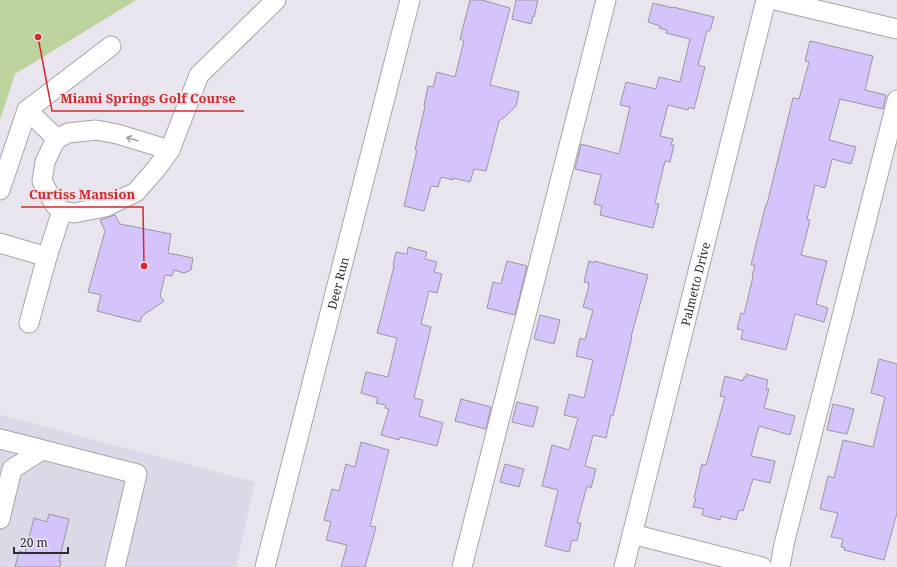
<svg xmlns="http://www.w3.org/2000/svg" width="897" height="567" viewBox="0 0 897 567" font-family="'Noto Serif',serif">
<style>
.built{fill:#dbd8e7}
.green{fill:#bcd39e}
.building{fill:#d5c4fb;stroke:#99979f}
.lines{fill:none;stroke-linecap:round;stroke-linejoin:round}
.minor-casing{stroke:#a6a4ac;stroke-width:21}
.minor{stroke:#fff;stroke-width:19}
.oneway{stroke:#a1a0a2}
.labels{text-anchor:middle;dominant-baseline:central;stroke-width:4;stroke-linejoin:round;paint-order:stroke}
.street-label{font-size:12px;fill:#2e2d30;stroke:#e8e5ee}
.leader{fill:none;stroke:#d62828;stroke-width:1.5}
.callout-dot{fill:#d62828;stroke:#e8e5ee;stroke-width:1.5}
.callout-label{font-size:13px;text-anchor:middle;font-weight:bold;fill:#d62828;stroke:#e8e5ee;stroke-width:4;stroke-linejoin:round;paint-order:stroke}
</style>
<rect width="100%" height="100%" fill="#e8e5ee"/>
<path class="built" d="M0,415L255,482L236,567H0Z"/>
<path class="green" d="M0,0H136L15,74L0,120Z"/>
<g class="building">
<path d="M470,0H482L510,8L490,85L519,92L516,106L506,116L499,121L486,171L474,169L470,182L453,178V180L441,177L438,187L431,186L424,211L404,206L417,150H415L425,106H424L428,86L433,87L437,72L455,77L464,41L460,39Z"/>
<path d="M516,0H538L534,17L533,16L531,24L512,19Z"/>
<path d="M653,3L673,8V7L714,17L710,31H707L698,65L705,67L694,109L689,107L688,110L668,105L660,136L673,139L671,145H674L670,162L665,161L655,203L659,204L653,228L600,215L602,206L594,204L601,175L575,169L581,144L619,154L630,107L620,105L626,82L656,89L659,77L680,82L690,39L666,33L667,30L659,28L660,26L648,22Z"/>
<path d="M810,41L873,56L865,90L886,95L883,109L840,99L829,140L856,147L851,164L832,159L825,188L815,185L807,219L810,220L801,255L827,261L816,304L828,308L824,322L795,314L786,350L741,339L743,330L737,329L741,313L744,314L753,277H752L755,265H751L766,204H767L793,98L799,99L809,62L805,61Z"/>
<path d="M115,215L120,224L171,234L168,253L193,258L191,270L184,273L174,270L172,276L165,275L160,296L164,301L142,316L140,322L97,311L101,295L88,292L105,231L100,220Z"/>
<path d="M408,247L427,252L425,259L437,262L434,272L442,274L437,293L429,291L421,324L431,327L414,398L423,400L419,416L443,423L437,446L400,437L399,440L381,435L389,409L385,408L386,405L376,403L378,398L361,393L366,372L388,377L397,338L377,333L382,314L394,266L393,265L396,252L407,254Z"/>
<path d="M507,261L527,266L515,315L487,308L493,282L501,284Z"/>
<path d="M589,261L594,263V261L648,275L631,337H632L613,416L611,415L606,438L593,435L585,466L596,469L591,488L587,486L577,523H581L577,541L572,540L569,552L545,546L558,490L542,486L552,445L569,450L578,418L564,415L569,394L584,398L593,360L576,356L580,338L585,340L593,310L583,307L589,286H588L589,283L584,282Z"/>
<path d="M540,315L560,320L554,344L534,339Z"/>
<path d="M879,359L897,364V513L884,560L844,550L845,548L841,547L843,539L831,537L838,513L820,509L828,476L834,478L843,440L873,447L885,397L871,393Z"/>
<path d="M746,374L768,380L766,389H769L764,408L795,416L790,435L759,426L751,456L775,461L770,483L753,479L743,511L739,510L736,520L721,516L720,520L702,515L704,509L693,507L696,498H694L702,464L706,465L725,397L720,396L725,376L743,381L744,377L746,378Z"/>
<path d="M461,399L491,407L486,429L455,421Z"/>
<path d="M517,402L538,407L533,427L512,422Z"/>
<path d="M833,404L854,409L847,434L827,430Z"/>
<path d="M361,442L389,450L370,526L376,527L365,567H341L347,545L326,540L331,522L324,520L332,489L339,491L346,464L355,467Z"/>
<path d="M505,464L524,469L519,487L500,482Z"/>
<path d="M49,514L69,519L59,561H61L60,567H15L19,551L25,553L34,518L47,522Z"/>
</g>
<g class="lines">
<g class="minor-casing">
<g id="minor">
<path d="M775,0L897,29"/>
<path d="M57,139L27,110L111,46"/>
<path d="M170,150L117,134L96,130L68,133L57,139L53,145L45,162L42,181L55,205L62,211L74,213L105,207L136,192L156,169L170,150L199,75L276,0"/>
<path d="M0,190L27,110"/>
<path d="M0,243L47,257L62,211"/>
<path d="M29,323L47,257"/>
<path d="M0,439L137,474L115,567"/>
<path d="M0,519L12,469L42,450"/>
<path d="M632,534L762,567"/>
<path id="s1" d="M265,567L410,0"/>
<path d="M462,567L606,0"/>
<path id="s2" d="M624,567L766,0"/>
<path d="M780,567L784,544L897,100"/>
</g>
</g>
<use href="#minor" class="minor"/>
</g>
<defs><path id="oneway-shaft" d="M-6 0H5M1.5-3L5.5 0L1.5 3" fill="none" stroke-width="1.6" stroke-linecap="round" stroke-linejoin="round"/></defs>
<use class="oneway" href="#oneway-shaft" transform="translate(132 139) rotate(-163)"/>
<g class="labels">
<g class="street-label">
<text stroke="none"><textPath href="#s1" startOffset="293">Deer Run</textPath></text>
<text stroke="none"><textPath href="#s2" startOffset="292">Palmetto Drive</textPath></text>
</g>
</g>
<path class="leader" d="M38 37L52 111H244M144 266L143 207H21"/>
<g class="callout-dot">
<circle cx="38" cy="37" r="4"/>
<circle cx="144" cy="266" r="4"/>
</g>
<g class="callout-label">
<text x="148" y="103">Miami Springs Golf Course</text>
<text x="82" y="199">Curtiss Mansion</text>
</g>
<path d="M14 547v6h54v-6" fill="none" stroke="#2e2d30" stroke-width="2"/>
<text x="20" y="547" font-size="12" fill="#2e2d30" stroke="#e8e5ee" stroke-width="3" paint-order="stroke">20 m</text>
</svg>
